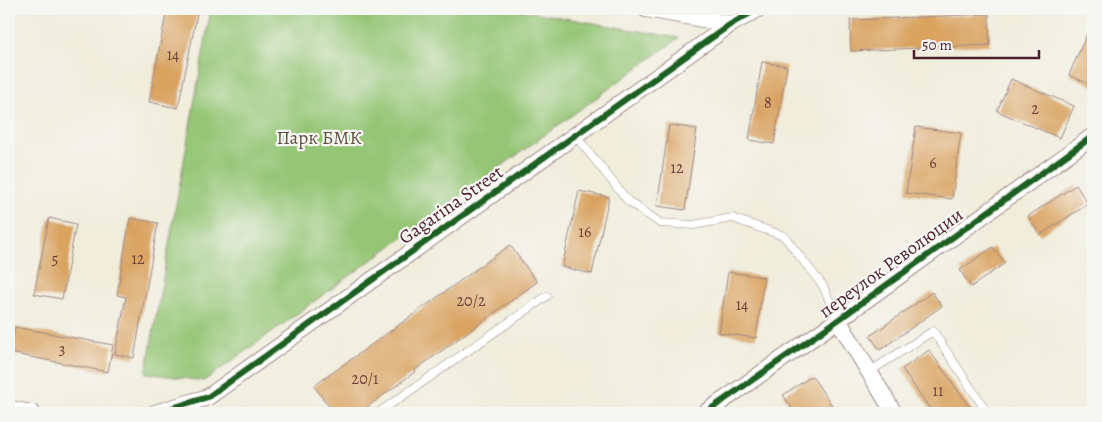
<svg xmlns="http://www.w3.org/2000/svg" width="1102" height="422" viewBox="0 0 1102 422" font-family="Alegreya,serif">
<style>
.green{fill:#95c676;stroke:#707250}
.building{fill:#d9a361}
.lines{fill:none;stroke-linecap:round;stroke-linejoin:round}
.lane-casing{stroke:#9d8683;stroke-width:9}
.street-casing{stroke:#9d8683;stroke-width:18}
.lane{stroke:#fff;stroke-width:8}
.street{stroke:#fff;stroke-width:16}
.cycleway-casing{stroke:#f6f6f2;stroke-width:9}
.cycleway{stroke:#1b5e20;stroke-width:6}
.labels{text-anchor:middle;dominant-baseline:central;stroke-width:4.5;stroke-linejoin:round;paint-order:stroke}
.number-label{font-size:16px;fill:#6e4038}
.park-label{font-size:19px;fill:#605142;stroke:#f6f6f2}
.street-label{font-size:19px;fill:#4a1f2b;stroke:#f6f6f2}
</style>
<rect width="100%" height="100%" fill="#f6f6f2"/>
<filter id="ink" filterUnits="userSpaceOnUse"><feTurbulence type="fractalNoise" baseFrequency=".02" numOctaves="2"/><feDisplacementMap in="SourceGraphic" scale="10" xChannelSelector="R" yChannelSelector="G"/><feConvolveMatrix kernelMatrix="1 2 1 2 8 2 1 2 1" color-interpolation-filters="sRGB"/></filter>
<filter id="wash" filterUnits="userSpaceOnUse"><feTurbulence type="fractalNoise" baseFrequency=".0096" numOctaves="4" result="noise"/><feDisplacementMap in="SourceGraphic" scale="20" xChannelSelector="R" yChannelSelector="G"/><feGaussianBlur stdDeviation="1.12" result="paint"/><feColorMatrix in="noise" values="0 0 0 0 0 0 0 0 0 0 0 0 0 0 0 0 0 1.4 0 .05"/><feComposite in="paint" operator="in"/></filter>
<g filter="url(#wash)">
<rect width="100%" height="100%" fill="#f0eddb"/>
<path class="green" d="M211,9H514L679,38L204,381L146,373Z"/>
<g id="blocks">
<g class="building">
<path d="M167,9H198L178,108L149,102Z"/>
<path d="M989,14L990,45L851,51L850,20Z"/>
<path d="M1093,20V86L1069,75Z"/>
<path d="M762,62L787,66L774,144L749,140Z"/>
<path d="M1011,79L1074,106L1060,138L997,111Z"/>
<path d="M669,125L697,129L685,210L657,206Z"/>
<path d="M916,127L961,133L952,199L906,193Z"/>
<path d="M1076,185L1088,204L1040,235L1028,216Z"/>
<path d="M579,191L609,197L592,274L562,267Z"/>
<path d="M49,218L76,224L62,299L34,294Z"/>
<path d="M130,218L158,223L134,358L115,354L126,297L117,295Z"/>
<path d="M510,245L537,282L415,370L416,371L359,413H334L314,386Z"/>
<path d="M993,247L1005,263L971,287L960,270Z"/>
<path d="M728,272L764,277L756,338L719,333Z"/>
<path d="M932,292L942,306L880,350L870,336Z"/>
<path d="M15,327L113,345L108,372L10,353Z"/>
<path d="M929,350L974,413H933L902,369Z"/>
<path d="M812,376L837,413H795L783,395Z"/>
</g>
</g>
</g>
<g filter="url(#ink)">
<use href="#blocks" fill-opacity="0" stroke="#9d8683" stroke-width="1"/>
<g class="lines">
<g class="lane-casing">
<g id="lane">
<path d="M575,135L628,201L660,223L693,225L732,218L784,236L823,286L838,320"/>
<path d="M869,372L933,331L983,406"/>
<path d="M378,413L547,296"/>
</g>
</g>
<g class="street-casing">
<g id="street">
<path d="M646,9L731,24"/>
<path d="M838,320L894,413"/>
<path d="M9,409L32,413"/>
<path d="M155,413L208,397L731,24L758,9"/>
<path d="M705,413L838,320L1093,136"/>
</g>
</g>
<use href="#lane" class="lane"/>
<use href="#street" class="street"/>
<g class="cycleway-casing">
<g id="cycleway">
<path d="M155,413L208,397L731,24L758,9"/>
<path d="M705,413L838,320L1093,136"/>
</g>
</g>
<use href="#cycleway" class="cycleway"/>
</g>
</g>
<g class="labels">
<g class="number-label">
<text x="173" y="55">14</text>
<text x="768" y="103">8</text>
<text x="1035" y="109">2</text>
<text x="933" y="163">6</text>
<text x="677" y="168">12</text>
<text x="585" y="232">16</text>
<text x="55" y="259">5</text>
<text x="138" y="259">12</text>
<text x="471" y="301">20/2</text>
<text x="742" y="305">14</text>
<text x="62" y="349">3</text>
<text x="365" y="379">20/1</text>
<text x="938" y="391">11</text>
</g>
<g class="park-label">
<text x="319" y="138">Парк БМК</text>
</g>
<g class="street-label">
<text transform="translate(451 205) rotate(-35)">Gagarina Street</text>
<text transform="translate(891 263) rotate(-36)">переулок Революции</text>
</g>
</g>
<rect width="1102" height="422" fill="none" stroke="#f6f6f2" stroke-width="30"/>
<path d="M914 50v8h125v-8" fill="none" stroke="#4a1f2b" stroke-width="2.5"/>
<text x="922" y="50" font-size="15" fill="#4a1f2b" stroke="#f6f6f2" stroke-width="4" paint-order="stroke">50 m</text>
</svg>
